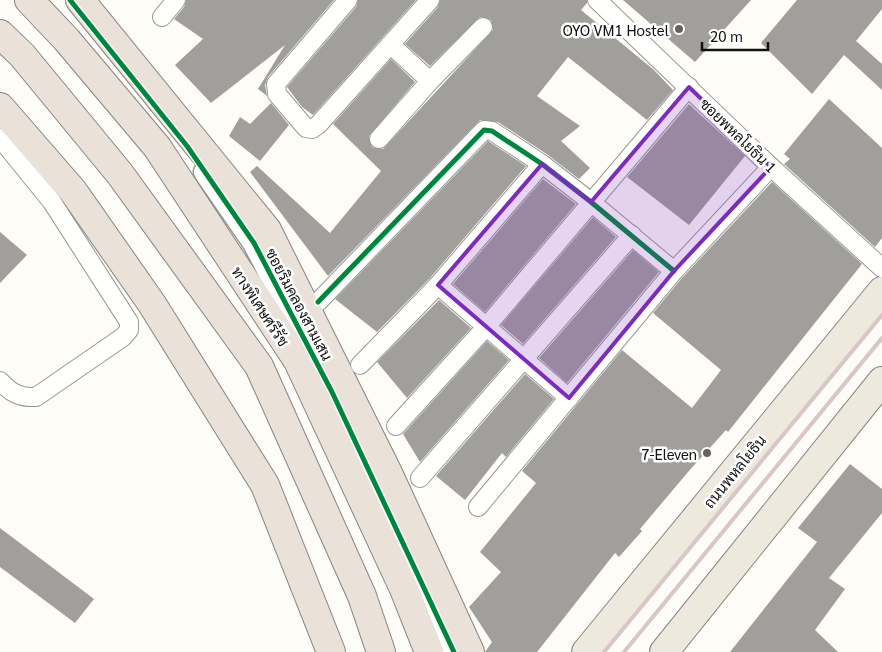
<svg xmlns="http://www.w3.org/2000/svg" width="882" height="652" viewBox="0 0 882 652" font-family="Georgia,Sarabun,serif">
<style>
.building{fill:#a19f9c}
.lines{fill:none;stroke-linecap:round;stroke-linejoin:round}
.minor-casing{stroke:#979795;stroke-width:20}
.tertiary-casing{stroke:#979795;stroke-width:25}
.primary-casing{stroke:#858482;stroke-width:30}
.motorway-casing{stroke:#858482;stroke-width:30}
.minor{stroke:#fffffe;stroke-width:18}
.tertiary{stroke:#fffffe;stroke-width:22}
.primary{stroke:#ede9dc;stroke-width:28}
.motorway{stroke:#eae1d8;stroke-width:28}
.rail{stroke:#d9c6c7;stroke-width:4}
.cycleway-casing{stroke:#fff;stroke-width:8}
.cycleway{stroke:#00873e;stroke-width:5}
.marked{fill:#7b2cbf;fill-opacity:0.2;stroke:#7b2cbf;stroke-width:4;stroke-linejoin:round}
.poi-dot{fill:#646362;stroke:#fff;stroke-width:2}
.labels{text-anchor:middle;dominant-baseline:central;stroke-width:5;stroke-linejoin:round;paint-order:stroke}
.poi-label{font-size:15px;fill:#111;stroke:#fff;text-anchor:end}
.street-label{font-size:15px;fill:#111;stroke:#fff}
</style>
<rect width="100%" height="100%" fill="#fdfcf7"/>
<g class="building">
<path d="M186,0H334L268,77L265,85L267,96L258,89L285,45L211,103L175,65L203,39L174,19L184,7Z"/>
<path d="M358,0H416L313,115L302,107L287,87L356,7Z"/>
<path d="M440,0H587V3L581,10L654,70L673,90L647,120L568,57L537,96L580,126L561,141L590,168L579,179L548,155L498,122L480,120L328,276L250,172L257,166L330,233L381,171L333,124L391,59L415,82L369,136L372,147L383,149L493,30L491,20L480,17L430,66L405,44L438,7Z"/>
<path d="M623,0H751L695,62Z"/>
<path d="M797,0H882V9L856,41L882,64V90L844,55L812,94L761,43Z"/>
<path d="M829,99L882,148V238L875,247L784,164L790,159L784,154Z"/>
<path d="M271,103L289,125L260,161L229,136L240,117L250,124Z"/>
<path d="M689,104L745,156L689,225L627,177Z"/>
<path d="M488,141L526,166L430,278L377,332L335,299Z"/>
<path d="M543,179L576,204L485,312L453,284Z"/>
<path d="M772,182L862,264L728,432L726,430L688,472L640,529L642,531L619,557L615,553L537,652H485L492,642L469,607L501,572L480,552L536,483L522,471L622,350L692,408L721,370L653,313L682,278Z"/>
<path d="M593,217L616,237L523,344L501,325Z"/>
<path d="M0,232L27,255L0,283Z"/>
<path d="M633,250L659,272L567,383L539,358Z"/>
<path d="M439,300L471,328L407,398L377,362Z"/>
<path d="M487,341L509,360L420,462L403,434Z"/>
<path d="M525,374L554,399L506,457L502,453L465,500L436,476Z"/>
<path d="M850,464L882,489V513L829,578L845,589L815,630L838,652H730L817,542L798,528Z"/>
<path d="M0,528L94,599L75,623L0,567Z"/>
</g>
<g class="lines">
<g class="minor-casing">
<g id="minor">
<path d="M348,0L276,84L277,94L306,128L312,129L318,125L430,0"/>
<path d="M597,0L771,167L882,268"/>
<path d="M162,17L176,0"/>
<path d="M391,45L430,81"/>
<path d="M0,138L52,202L129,322V330L123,337L36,397C20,398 11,393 0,381"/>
<path d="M379,139L430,81L483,27"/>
<path d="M438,285L569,398"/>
<path d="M318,302L484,130L492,131L542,164L591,202L674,271"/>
<path d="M360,365L438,285L542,164"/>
<path d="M396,426L486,327L689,87"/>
<path d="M420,478L632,235"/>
<path d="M478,507L674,271L771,167"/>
</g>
</g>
<g class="tertiary-casing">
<path id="tertiary" d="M205,172L254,243L332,392L454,652"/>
</g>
<g class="primary-casing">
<g id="primary">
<path d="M586,652L882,291"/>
<path d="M664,652L882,381"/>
</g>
</g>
<g class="motorway-casing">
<g id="motorway">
<path d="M29,0L66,39L157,147L298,361L404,589L429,652"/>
<path d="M80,0L267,230L389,475L470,652"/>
<path d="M0,34L22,55L120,174L259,366L362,596L381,652"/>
<path d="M0,107L73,191L152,304L265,485L331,652"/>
</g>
</g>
<use href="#minor" class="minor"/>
<use href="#tertiary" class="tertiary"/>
<use href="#primary" class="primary"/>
<use href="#motorway" class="motorway"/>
<g class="rail">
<path d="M604,652L882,315"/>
<path d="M624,652L882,338"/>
</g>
<g class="cycleway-casing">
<g id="cycleway">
<path d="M70,0L187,146L254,243L332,392L454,652"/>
<path d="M318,302L484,130L492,131L542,164L591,202L674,271"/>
</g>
</g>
<use href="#cycleway" class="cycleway"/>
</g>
<path class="marked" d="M689,87L771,167L674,271L569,398L438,285L542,164L591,202Z"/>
<g class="poi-dot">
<circle cx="679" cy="29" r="5"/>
<circle cx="707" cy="453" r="5"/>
</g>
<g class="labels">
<g class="poi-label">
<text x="669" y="29">OYO VM1 Hostel</text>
<text x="697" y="453">7-Eleven</text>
</g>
<g class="street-label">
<text transform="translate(739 135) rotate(44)">ซอยพหลโยธิน 1</text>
<text transform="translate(300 304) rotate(62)">ซอยริมคลองสามเสน</text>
<text transform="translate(261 306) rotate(57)">ทางพิเศษศรีรัช</text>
<text transform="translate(734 471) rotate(-51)">ถนนพหลโยธิน</text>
</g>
</g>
<path d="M702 42v8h66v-8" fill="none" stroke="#111111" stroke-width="2.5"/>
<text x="710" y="42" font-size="15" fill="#111111" stroke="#ffffff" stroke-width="4" paint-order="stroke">20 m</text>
</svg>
